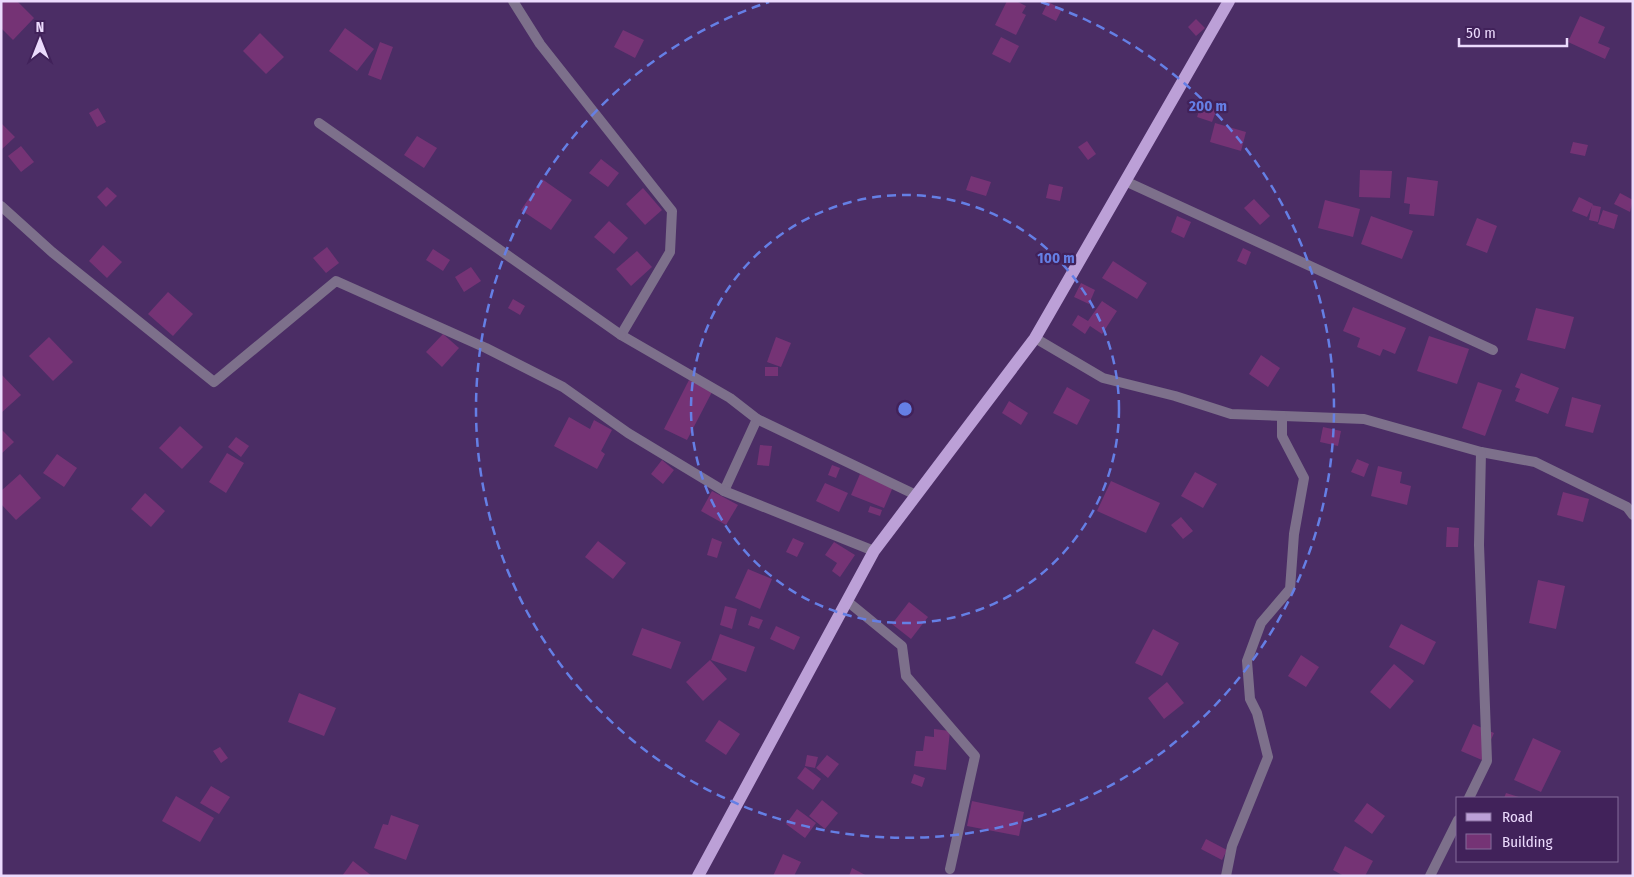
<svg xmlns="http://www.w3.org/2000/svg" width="1634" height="877" viewBox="0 0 1634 877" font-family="'Fira Sans Condensed',sans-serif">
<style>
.building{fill:#753375}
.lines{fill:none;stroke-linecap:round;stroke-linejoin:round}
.minor{stroke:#7d708b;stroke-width:10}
.primary{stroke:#bca0d7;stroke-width:12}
.ring{fill:none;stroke:#657fe5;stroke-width:2.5;stroke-dasharray:9 6}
.centre{fill:#657fe5;stroke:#41225a;stroke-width:2.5}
.ring-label{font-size:15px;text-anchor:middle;font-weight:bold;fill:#657fe5;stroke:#41225a;stroke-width:4.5;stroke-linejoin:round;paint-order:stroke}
</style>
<rect width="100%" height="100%" fill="#4b2d65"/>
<g class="building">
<path d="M1,1H17L34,18L13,40L1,28Z"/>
<path d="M1007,1H1016L1026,6L1022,13L1026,15L1016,35L995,25Z"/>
<path d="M1048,2L1062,9L1056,21L1042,14Z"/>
<path d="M1580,16L1605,27L1598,43L1610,48L1605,59L1568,42Z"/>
<path d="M1196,19L1205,28L1196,36L1188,27Z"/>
<path d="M345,28L374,49L357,71L329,51Z"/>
<path d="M623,30L644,40L635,58L614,47Z"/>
<path d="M260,33L284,57L266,74L243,51Z"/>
<path d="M1001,37L1019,46L1010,63L992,54Z"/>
<path d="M380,42L393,47L381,80L368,75Z"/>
<path d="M1203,100L1218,106L1212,122L1197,117Z"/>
<path d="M98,108L106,122L97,127L89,113Z"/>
<path d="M1,123L15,137L1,150Z"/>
<path d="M1215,123L1246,132L1241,151L1210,142Z"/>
<path d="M417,136L437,148L424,168L404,155Z"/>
<path d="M1087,141L1096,154L1088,160L1078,147Z"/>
<path d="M1573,142L1588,145L1585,156L1570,153Z"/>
<path d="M21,146L34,162L21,172L8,156Z"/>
<path d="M601,159L619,173L608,187L589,173Z"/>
<path d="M1360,170L1392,171L1390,198L1359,197Z"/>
<path d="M971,176L991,182L986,196L966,190Z"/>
<path d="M1407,177L1438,181L1434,216L1409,214L1410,204L1404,203Z"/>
<path d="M542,179L572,200L551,230L521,210Z"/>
<path d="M1049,184L1063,187L1060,201L1046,198Z"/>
<path d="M107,187L117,196L106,207L97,197Z"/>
<path d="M643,188L662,210L645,225L626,204Z"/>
<path d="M1620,193L1633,200L1630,212L1614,204Z"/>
<path d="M1579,197L1593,204L1587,217L1572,211Z"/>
<path d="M1254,199L1270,216L1260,225L1244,208Z"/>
<path d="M1325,200L1360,209L1353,237L1318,228Z"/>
<path d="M1592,205L1601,207L1598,222L1589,220Z"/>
<path d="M1603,210L1618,215L1614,229L1598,224Z"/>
<path d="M1177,216L1191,222L1184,238L1171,232Z"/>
<path d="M1371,216L1413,231L1402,259L1361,244Z"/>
<path d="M1477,218L1497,226L1487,253L1466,245Z"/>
<path d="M609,221L628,238L614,254L594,237Z"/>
<path d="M103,245L122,262L107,278L89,261Z"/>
<path d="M327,247L339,263L326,273L313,258Z"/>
<path d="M1243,248L1251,252L1246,265L1237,261Z"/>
<path d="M433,249L450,260L443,271L426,260Z"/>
<path d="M637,251L652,267L631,286L616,269Z"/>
<path d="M1113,261L1147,283L1137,299L1102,278Z"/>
<path d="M471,267L481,281L464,292L455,277Z"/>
<path d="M1081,283L1095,290L1089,304L1074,297Z"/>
<path d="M168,292L193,314L173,336L148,314Z"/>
<path d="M513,299L525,306L520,315L508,308Z"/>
<path d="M1102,301L1117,311L1102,334L1090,326L1085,334L1072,325L1078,315L1088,321Z"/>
<path d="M1353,307L1406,328L1395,354L1383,349L1380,356L1357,347L1360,338L1343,331Z"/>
<path d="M1536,308L1574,317L1565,349L1527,340Z"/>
<path d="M443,334L459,348L442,367L426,352Z"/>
<path d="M1429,336L1469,349L1457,384L1417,371Z"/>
<path d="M49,337L73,362L53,381L29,356Z"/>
<path d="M776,337L791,343L781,367L767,362Z"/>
<path d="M1261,355L1280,368L1268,387L1249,374Z"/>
<rect x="765" y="367" width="13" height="9"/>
<path d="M1521,373L1559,388L1548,414L1515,401L1520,389L1515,387Z"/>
<path d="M1,374L21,395L1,413Z"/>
<path d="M689,380L712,392L687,440L664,429Z"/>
<path d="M1478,382L1502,390L1485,436L1462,428Z"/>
<path d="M1067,387L1090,400L1077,425L1053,413Z"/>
<path d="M1572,397L1601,405L1593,433L1565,426Z"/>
<path d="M1009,401L1028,413L1021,425L1002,413Z"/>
<path d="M569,417L590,429L594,420L612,430L601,451L605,454L597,469L554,446Z"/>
<path d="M180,426L203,447L182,469L159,448Z"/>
<path d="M1323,427L1341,431L1338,446L1320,442Z"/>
<path d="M1,429L14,442L1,454Z"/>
<path d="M236,437L249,446L241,457L228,447Z"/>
<path d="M760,445L772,446L769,466L757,465Z"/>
<path d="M227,453L244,463L226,493L209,482Z"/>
<path d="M57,454L77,468L64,487L43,473Z"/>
<path d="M1357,459L1369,464L1364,477L1351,472Z"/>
<path d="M662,460L674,470L663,484L651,474Z"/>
<path d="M832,465L840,468L836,478L828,475Z"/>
<path d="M1378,466L1402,472L1400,483L1411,486L1407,505L1371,496Z"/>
<path d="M1195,472L1217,484L1203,508L1181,496Z"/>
<path d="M20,474L41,498L16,520L1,504V491Z"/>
<path d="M860,474L893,487L884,508L851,495Z"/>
<path d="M1111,481L1160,503L1146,533L1097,511Z"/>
<path d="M825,483L848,493L839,512L816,501Z"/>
<path d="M712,491L738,505L726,525L701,511Z"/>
<path d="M1563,492L1589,499L1583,522L1557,515Z"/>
<path d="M145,493L165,511L151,527L131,509Z"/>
<path d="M870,506L882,510L880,516L868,512Z"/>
<path d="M1181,517L1193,531L1183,539L1171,525Z"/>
<path d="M1447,527L1459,528L1458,547H1446Z"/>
<path d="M712,538L722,542L717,558L707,555Z"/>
<path d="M793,538L804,543L797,557L786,552Z"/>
<path d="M598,541L626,563L613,579L585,557Z"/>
<path d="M834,542L855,555L840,577L832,571L837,563L825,555Z"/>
<path d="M748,569L772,579L760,609L735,598Z"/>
<path d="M1538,580L1565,586L1556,629L1529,623Z"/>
<path d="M909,602L928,617L911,639L892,624Z"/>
<path d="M725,606L737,609L732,629L720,625Z"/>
<path d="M751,616L763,620L759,629L748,625Z"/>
<path d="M1401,624L1436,642L1424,665L1389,647Z"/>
<path d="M776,626L800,637L794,650L770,639Z"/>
<path d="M642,628L681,642L671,669L632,655Z"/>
<path d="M1153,629L1179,643L1162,676L1135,663Z"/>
<path d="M720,634L755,647L746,672L711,660Z"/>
<path d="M1301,655L1319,667L1306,687L1288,676Z"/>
<path d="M710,660L727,679L703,701L686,682Z"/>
<path d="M1394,664L1414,681L1390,709L1370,692Z"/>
<path d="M1167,682L1184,703L1164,719L1148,698Z"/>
<path d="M299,693L336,708L324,736L288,722Z"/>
<path d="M719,720L740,734L726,755L705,741Z"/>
<path d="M1473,724L1494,733L1482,760L1461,751Z"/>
<path d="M934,729L950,731L946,770L914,766L916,751H923L925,736L934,737Z"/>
<path d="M1533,738L1561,751L1541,792L1514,780Z"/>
<path d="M220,747L228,758L221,763L213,751Z"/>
<path d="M807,755L818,757L815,768L805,766Z"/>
<path d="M827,755L839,764L828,778L816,768Z"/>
<path d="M805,767L821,779L813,790L797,778Z"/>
<path d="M914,774L925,778L922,787L911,783Z"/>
<path d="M211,786L230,797L219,814L200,803Z"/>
<path d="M1506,793L1522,798H1504Z"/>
<path d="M176,796L214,818L200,842L162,821Z"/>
<path d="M822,800L838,813L825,829L809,816Z"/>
<path d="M972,801L1024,812L1019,836L967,826Z"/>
<path d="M1367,803L1385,816L1372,834L1354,821Z"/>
<path d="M797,809L816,823L805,838L786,824Z"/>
<path d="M391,815L419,825L406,860L374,848L383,824L388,825Z"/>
<path d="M1206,839L1227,850L1222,860L1201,849Z"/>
<path d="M1345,846L1373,861L1365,876H1344L1333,870Z"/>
<path d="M783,854L801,862L794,876H773Z"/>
<path d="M353,861L372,876H342Z"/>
<path d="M852,868L867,876H849Z"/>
</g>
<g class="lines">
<g class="minor">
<path d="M513,1L540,44L672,211L670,252L621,335L730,398L757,419L724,491"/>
<path d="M319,123L621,335"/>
<path d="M1125,181L1493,350"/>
<path d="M1,206L52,252L214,382L336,281L486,348L563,387L628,433L724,491L874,551"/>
<path d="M1035,338L1103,378L1175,396L1231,414L1364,419L1481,452L1535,462L1627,507L1633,515"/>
<path d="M757,419L916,495"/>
<path d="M847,601L902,646L906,676L975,756L950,869"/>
<path d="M1469,798L1487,761L1479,545L1481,452"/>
<path d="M1226,876L1232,846L1268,757L1257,713L1250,699L1247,661L1261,623L1290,589L1294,534L1304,478L1282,436V416"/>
<path d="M1430,876L1458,820"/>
</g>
<path class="primary" d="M698,876L874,551L1035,338L1229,1"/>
</g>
<g class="ring">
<circle cx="905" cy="409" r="214"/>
<path d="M1041 2A429 429 0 1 1 769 2"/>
</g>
<circle cx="905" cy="409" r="8" class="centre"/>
<g class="ring-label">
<text x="1208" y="111">200 m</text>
<text x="1056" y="263">100 m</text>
</g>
<rect width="1634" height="877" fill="none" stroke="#ecdbfd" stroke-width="5"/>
<rect x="1456" y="797" width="162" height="65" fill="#41225a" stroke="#856c9b"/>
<rect x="1466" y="813" width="25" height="8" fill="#bca0d7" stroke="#856c9b"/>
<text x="1502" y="822" font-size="15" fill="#ecdbfd">Road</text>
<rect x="1466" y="834" width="25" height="15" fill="#753375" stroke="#856c9b"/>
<text x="1502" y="847" font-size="15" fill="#ecdbfd">Building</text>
<g transform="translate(40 40)" stroke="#41225a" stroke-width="4" paint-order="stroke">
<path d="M0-4L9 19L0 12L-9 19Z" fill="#ecdbfd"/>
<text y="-8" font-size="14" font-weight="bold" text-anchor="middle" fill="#ecdbfd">N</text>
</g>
<path d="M1459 38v8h108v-8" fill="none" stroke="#ecdbfd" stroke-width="2.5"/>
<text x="1466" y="38" font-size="15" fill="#ecdbfd" stroke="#41225a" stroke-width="4" paint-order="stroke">50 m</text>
</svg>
